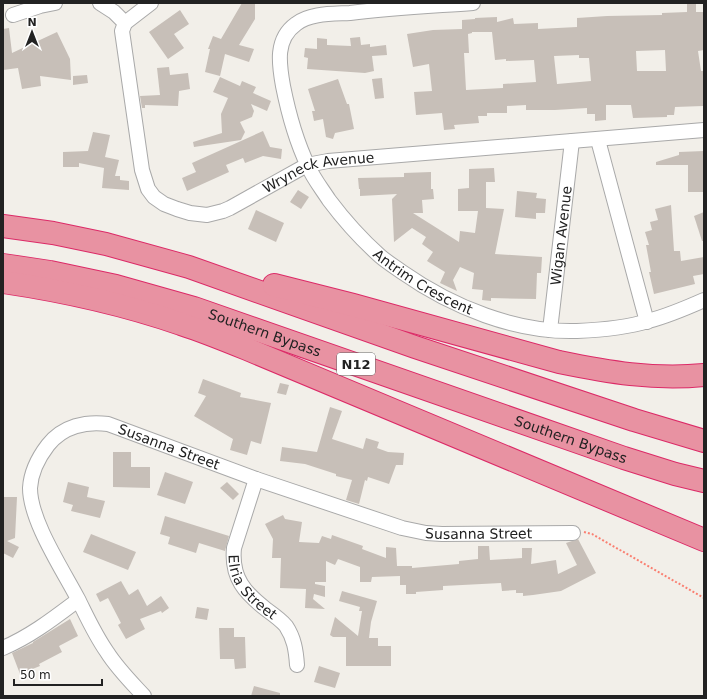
<svg xmlns="http://www.w3.org/2000/svg" width="707" height="699" viewBox="0 0 707 699" font-family="'DejaVu Sans',sans-serif">
<style>
.building{fill:#c7bfb8;fill-rule:evenodd}
.lines{fill:none;stroke-linecap:round;stroke-linejoin:round}
.minor-casing{stroke:#a9a9a9;stroke-width:16}
.motorway-casing{stroke:#dc2a67;stroke-width:24}
.path{stroke:#fa8072;stroke-width:2;stroke-dasharray:2 2;stroke-linecap:butt}
.minor{stroke:#fff;stroke-width:14}
.motorway{stroke:#e892a2;stroke-width:22}
.labels{text-anchor:middle;dominant-baseline:central;stroke-width:3;stroke-linejoin:round;paint-order:stroke}
.shield{fill:#fff;stroke:#646464;stroke-width:1}
.shield-label{font-size:13px;font-weight:bold;fill:#222}
.street-label{font-size:14px;fill:#222;stroke:#fff}
</style>
<rect width="100%" height="100%" fill="#f2efe9"/>
<g class="building">
<path d="M242,3H255V19L239,45L254,49L249,62L225,54L220,76L205,72L210,49H208L213,36L221,39Z"/>
<path d="M687,3H696V12H704V50L698,51L701,71H704L703,106L675,107L674,115H667V117L633,118L631,105H606V120L595,121V114H587V108L555,110H526V105L507,106V113H487V116H478L479,123L454,125L455,129L444,130L442,113L416,115L414,92L432,91L429,64L413,67L407,34L433,30L462,29V20L475,19V18L497,17V22L513,18L514,24L538,23V29L577,27V18L607,16L662,15V13L687,12ZM472,32H492L495,60L506,59V61L534,60L536,82L503,84V88L466,90L464,53H469L468,34L472,33ZM665,50L666,71H637L636,51ZM579,55V58H589L591,81L557,84L554,56Z"/>
<path d="M180,10L189,24L174,34L184,48L168,59L149,32Z"/>
<path d="M9,28L12,53L57,32L70,59L71,80L40,76L41,86L22,89L18,68L3,70V29Z"/>
<path d="M360,37L361,45L370,44V47L386,45L387,55L372,56L374,71L365,73L307,69L308,58L304,57L305,48L317,49V38L327,39V45L351,46L350,38Z"/>
<path d="M169,67L170,75L188,73L190,89L179,91L178,106L145,105V108H142L140,96L160,95L157,68Z"/>
<path d="M87,75L88,83L73,85V76Z"/>
<path d="M220,77L240,86L242,81L256,87L253,93L271,101L267,111L251,104L254,111L252,117L240,122L245,132L241,140L194,147L193,142L222,133L221,114L228,98L213,92Z"/>
<path d="M382,78L384,98L375,99L372,79Z"/>
<path d="M338,79L347,104H349L354,129L335,133L333,139L326,137L323,119L314,121L312,111H315L308,89Z"/>
<path d="M263,131L270,147L282,149L281,159L263,156L245,163L243,158L226,165L229,172L187,191L182,178L196,172L192,163Z"/>
<path d="M93,132L110,135L105,157L119,160L115,176H120V180L129,181V190L102,188L104,168L79,163V167H63V152L88,151Z"/>
<path d="M704,151V192H688V165H656V162L679,155V152Z"/>
<path d="M494,168L495,182H486V208L504,209L495,254L542,257L541,273H537L536,299L491,298V301L482,300L483,290L472,289L474,273L460,267L453,280L457,291L440,283L445,272L427,261L433,252L422,244L426,237L412,228L394,242L392,199L397,194L360,196V189H359L358,178L404,177V173L431,172V189H433L434,199L422,200L423,213H413L459,242L460,231L475,233L478,211H458V189L469,188V169Z"/>
<path d="M298,190L309,197L301,209L290,202Z"/>
<path d="M517,191L537,193L536,198L546,199L545,213H536V219L515,217Z"/>
<path d="M671,205L674,251H680L681,261L704,257V274L693,276L695,284L654,294L649,272H651L646,245H649L645,232L652,230L650,222L658,220L655,209Z"/>
<path d="M256,210L284,223L276,242L248,229Z"/>
<path d="M704,212V241H702L694,216Z"/>
<path d="M203,379L241,393L240,397L271,403L261,444L251,441L247,455L230,450L233,439L194,416L206,396L198,393Z"/>
<path d="M280,383L289,385L286,395L277,393Z"/>
<path d="M330,407L342,411L332,439L363,449L366,438L379,442L377,448L388,452L404,453L403,465H396L389,484L368,477L367,481L365,480L359,504L346,500L352,480L336,476V474L305,464L280,461L282,447L317,452Z"/>
<path d="M113,452H131V467H150V488L113,487Z"/>
<path d="M165,472L193,482L185,504L157,495Z"/>
<path d="M68,482L89,487L87,497L105,501L100,518L71,511L73,505L63,502Z"/>
<path d="M227,482L239,494L233,500L220,488Z"/>
<path d="M3,497H17L15,538L7,541L19,547L13,558L3,553Z"/>
<path d="M283,515L285,519L302,522L299,542L319,543L322,536L331,539L332,535L363,546L362,549L386,558V547L396,548L397,566H412V568L459,564V561L478,559V546H489L490,560L522,558V548H532L531,564L556,560L558,574L577,565L566,543L578,539L596,573L561,591L533,595L523,596V593H516V590L502,591L501,583L443,586V590L416,592V594H406V585H400V576L372,577L371,582H360V567L338,559L335,565L326,561V582H315V584L325,586V597L314,594L313,599L325,609L305,608L306,589L280,588L281,558H272L273,539L265,524Z"/>
<path d="M165,516L229,536L225,551L199,543L196,553L168,544L170,537L160,534Z"/>
<path d="M91,534L136,552L128,570L83,552Z"/>
<path d="M121,581L129,595L138,589L147,606L161,596L169,608L162,613L161,611L140,619L145,629L126,639L118,625L121,623L108,598L100,602L96,594Z"/>
<path d="M342,591L377,601L371,622L369,638H378V646H391V666H346V637H333L330,635L335,617L358,636L362,611H359L360,607L339,601Z"/>
<path d="M197,607L209,609L207,620L195,618Z"/>
<path d="M70,619L78,636L59,646L62,652L39,664L40,666L20,674L12,653L33,643V642Z"/>
<path d="M219,628H234V637H245L246,668L235,669L234,659H220Z"/>
<path d="M319,666L340,673L335,688L314,682Z"/>
<path d="M254,686L280,693V696H251Z"/>
</g>
<g class="lines">
<g class="minor-casing">
<g id="minor">
<path d="M100,3L114,12L125,23"/>
<path id="s1" d="M151,3L125,23L122,31L142,170L148,189L154,197L164,204L177,209L190,213L207,215L223,211L230,208L307,165L328,161L704,130"/>
<path id="s2" d="M473,3C432,6 391,8 350,13C333,14 310,13 296,24C275,39 279,64 283,86C288,111 297,143 308,166C313,178 322,189 329,200C344,220 361,239 380,256C387,262 395,267 402,272C452,307 516,333 577,331C600,330 626,328 648,321C667,316 686,308 704,300"/>
<path d="M13,15L40,6L55,3"/>
<path d="M598,140L647,322"/>
<path id="s3" d="M550,330L572,141"/>
<path id="s4" d="M256,479L234,548C231,578 245,593 267,610C274,615 281,620 286,626C294,638 296,650 297,665"/>
<path d="M3,648C31,636 54,618 78,600"/>
<path id="s5" d="M144,696C131,682 117,668 107,652C95,635 87,617 78,599C63,570 30,521 30,488C31,471 38,458 48,445C63,426 86,421 108,424L256,479L402,528L426,533L442,534L573,533"/>
</g>
</g>
<g class="motorway-casing">
<g id="motorway">
<path d="M3,226L53,233L106,244L189,267L415,347L634,420L704,441"/>
<path id="s6" d="M3,265L50,272L116,286L194,308L624,458L675,474L704,481"/>
<path d="M3,282C64,291 123,304 181,324C203,331 225,340 247,349L704,540"/>
<path d="M274,285L353,305L559,362C608,372 653,380 704,375"/>
</g>
</g>
<path class="path" d="M584,532L592,534L704,598"/>
<use href="#minor" class="minor"/>
<use href="#motorway" class="motorway"/>
</g>
<g class="labels">
<rect class="shield" x="337" y="353" width="38" height="22" rx="3"/>
<g class="shield-label">
<text x="356" y="364">N12</text>
</g>
<g class="street-label">
<text stroke="none"><textPath href="#s1" startOffset="390">Wryneck Avenue</textPath></text>
<text stroke="none"><textPath href="#s3" startOffset="95">Wigan Avenue</textPath></text>
<text stroke="none"><textPath href="#s2" startOffset="497">Antrim Crescent</textPath></text>
<text stroke="none"><textPath href="#s6" startOffset="271">Southern Bypass</textPath></text>
<text stroke="none"><textPath href="#s6" startOffset="595">Southern Bypass</textPath></text>
<text stroke="none"><textPath href="#s5" startOffset="419">Susanna Street</textPath></text>
<text stroke="none"><textPath href="#s5" startOffset="743">Susanna Street</textPath></text>
<text stroke="none"><textPath href="#s4" startOffset="118">Elria Street</textPath></text>
</g>
</g>
<rect width="707" height="699" fill="none" stroke="#222222" stroke-width="8"/>
<g transform="translate(32 32)" stroke="#ffffff" stroke-width="3" paint-order="stroke">
<path d="M0-3L7 15L0 10L-7 15Z" fill="#222222"/>
<text y="-6" font-size="11" font-weight="bold" text-anchor="middle" fill="#222222">N</text>
</g>
<path d="M14 679v6h88v-6" fill="none" stroke="#222222" stroke-width="2"/>
<text x="20" y="679" font-size="12" fill="#222222" stroke="#ffffff" stroke-width="3" paint-order="stroke">50 m</text>
</svg>
